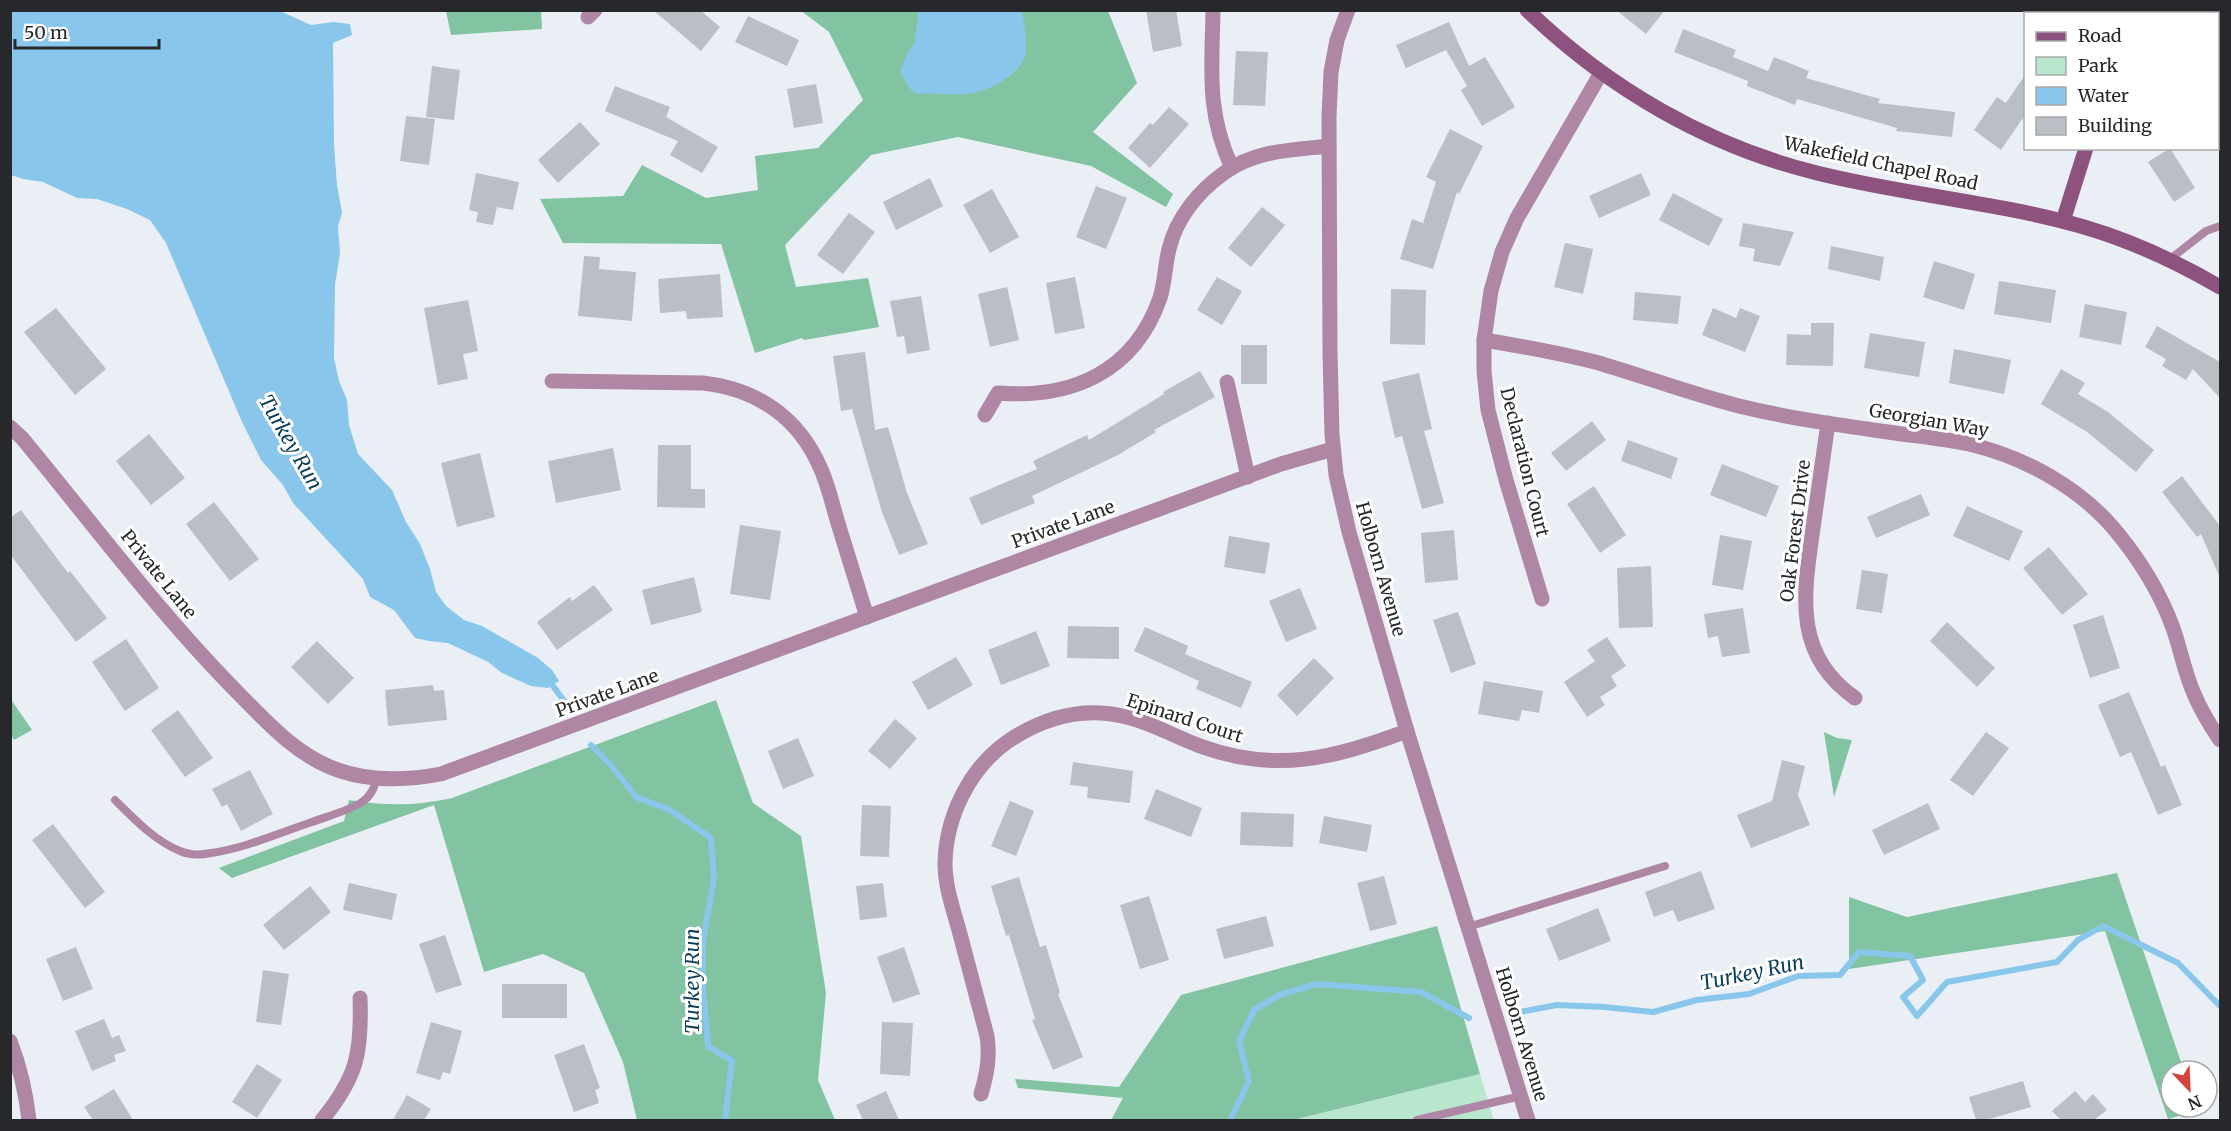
<svg xmlns="http://www.w3.org/2000/svg" width="2231" height="1131" viewBox="0 0 2231 1131" font-family="Merriweather,serif">
<style>
.green{fill:#b9e7ce}
.forest{fill:#82c3a2}
.water{fill:#89c6eb}
.lines{fill:none;stroke-linecap:round;stroke-linejoin:round}
.stream{stroke:#89c6eb;stroke-width:6}
.building{fill:#babfc5}
.lane{stroke:#af86a3;stroke-width:8}
.street{stroke:#af86a3;stroke-width:15}
.secondary{stroke:#8d537e;stroke-width:15}
.labels{text-anchor:middle;dominant-baseline:central;stroke-width:6;stroke-linejoin:round;paint-order:stroke}
.street-label{font-size:18px;fill:#27282b;stroke:#fff}
.water-label{font-size:20px;font-style:italic;fill:#0b3d57;stroke:#fff}
</style>
<rect width="100%" height="100%" fill="#eaeff6"/>
<path class="green" d="M1480,1074L1494,1120H1293Z"/>
<g class="forest">
<path d="M800,10L1108,11L1137,83L1093,132L1173,194L1166,207L1091,166L958,137L871,155L785,245L796,287L868,278L879,327L804,340L802,338L755,353L721,244L563,243L540,199L623,196L642,165L706,198L758,190L755,156L818,148L863,100L829,32Z"/>
<path d="M446,11H541L542,29L451,35Z"/>
<path d="M10,698L32,730L14,740L11,735Z"/>
<path d="M716,700L753,803L801,836L826,993L818,1080L835,1120H637L623,1062L584,973L543,954L484,972L434,805L232,878L219,868L344,821L349,800C385,806 416,806 452,798Z"/>
<path d="M1824,732L1837,738L1852,740L1834,797Z"/>
<path d="M2117,873L2184,1071H2171V1107H2197L2198,1111L2168,1119L2105,931L1849,969V897L1907,917Z"/>
<path d="M1437,926L1480,1074L1293,1120H1111L1123,1098L1018,1088L1015,1079L1119,1087L1181,995Z"/>
</g>
<g class="water">
<path d="M919,10L1022,11C1024,21 1028,48 1025,57C1017,76 991,89 973,93C955,97 935,92 917,94L909,88L900,71L907,54L914,44Z"/>
<path d="M280,11L311,25L333,22L350,24L352,35L333,43L334,145L337,185L342,213L338,226L340,253L335,285L334,358L339,381L347,400L349,425L358,454L392,490L406,522L420,544L430,569L436,592L446,606L464,620L482,626L538,658L552,670L559,681L548,688L531,686L502,673L488,662L448,643L429,641L415,638L394,610L370,597L363,579L293,503L283,485L261,460L242,422L166,243L150,220L127,209L97,199L77,198L43,182L23,179L11,175V11Z"/>
</g>
<g class="lines">
<g class="stream">
<path d="M548,679L567,705"/>
<path d="M591,745L611,765L636,797L670,810L711,838L714,879L703,940V987L708,1046L732,1061L725,1120"/>
<path d="M1515,1013L1557,1005L1604,1007L1653,1012L1697,1000L1749,994L1798,976L1840,975L1859,952L1910,956L1923,980L1903,997L1917,1016L1947,982L2057,962L2078,940L2103,926L2178,963L2220,1006"/>
<path d="M1230,1120L1249,1081L1239,1041L1254,1010L1279,995L1317,984L1421,992L1469,1018"/>
</g>
</g>
<g class="building">
<path d="M653,10H700L720,27L701,51Z"/>
<path d="M1146,10H1176L1182,46L1153,52Z"/>
<path d="M1616,10H1665L1646,34Z"/>
<path d="M748,16L799,40L787,66L735,42Z"/>
<path d="M1449,22L1469,66L1485,57L1515,107L1482,126L1461,90L1467,86L1446,50L1406,68L1396,45Z"/>
<path d="M1683,29L1736,50L1733,57L1768,71L1774,57L1809,71L1806,78L1880,99L1878,103L1955,112L1952,137L1896,131L1897,128L1797,99L1795,105L1747,86L1748,81L1674,52Z"/>
<path d="M1236,51L1268,52L1265,106L1233,105Z"/>
<path d="M432,66L460,70L454,120L426,117Z"/>
<path d="M2025,75V115L2001,150L1974,130L1997,97L2006,103Z"/>
<path d="M816,84L823,123L794,128L787,89Z"/>
<path d="M615,86L670,107L666,117L718,147L702,173L670,155L678,141L605,111Z"/>
<path d="M1169,107L1189,124L1150,168L1128,148L1150,123L1153,125Z"/>
<path d="M406,116L435,119L429,165L400,161Z"/>
<path d="M580,122L600,144L558,183L538,160Z"/>
<path d="M1450,129L1483,146L1459,194L1457,192L1433,269L1400,259L1412,219L1423,223L1436,182L1426,177Z"/>
<path d="M2170,148L2195,188L2174,202L2148,162Z"/>
<path d="M476,173L519,182L513,210L497,207L493,225L476,222L478,212L469,210Z"/>
<path d="M1641,173L1651,195L1599,218L1589,196Z"/>
<path d="M930,178L943,206L896,230L883,202Z"/>
<path d="M1096,186L1127,198L1106,249L1076,237Z"/>
<path d="M992,189L1019,237L990,253L963,205Z"/>
<path d="M1673,193L1723,219L1709,246L1659,220Z"/>
<path d="M1262,207L1285,225L1251,267L1228,248Z"/>
<path d="M849,213L875,232L843,274L817,255Z"/>
<path d="M1743,223L1794,232L1780,266L1753,261L1755,249L1739,246Z"/>
<path d="M1565,243L1593,249L1583,294L1554,287Z"/>
<path d="M1831,246L1884,257L1880,281L1828,269Z"/>
<path d="M584,256L600,257L599,269L636,272L632,321L578,316Z"/>
<path d="M1934,261L1975,274L1964,310L1923,297Z"/>
<path d="M720,274L723,317L687,319L686,311L660,313L658,279Z"/>
<path d="M1075,277L1085,328L1055,334L1046,283Z"/>
<path d="M1217,277L1242,291L1222,325L1197,310Z"/>
<path d="M1999,281L2056,290L2051,323L1994,314Z"/>
<path d="M1007,287L1019,340L990,347L978,294Z"/>
<path d="M1391,289L1426,290L1425,345L1390,344Z"/>
<path d="M1635,292L1681,296L1678,324L1633,320Z"/>
<path d="M921,296L930,350L907,354L904,336L897,337L890,301Z"/>
<path d="M468,300L478,351L463,354L468,379L438,385L424,308Z"/>
<path d="M2085,304L2127,312L2121,345L2079,337Z"/>
<path d="M56,308L106,369L75,395L24,332Z"/>
<path d="M1713,308L1736,318L1740,308L1760,316L1745,352L1702,335Z"/>
<path d="M1811,323H1834L1833,366L1786,365L1787,334L1811,335Z"/>
<path d="M2157,326L2220,362V398L2193,369L2186,380L2162,366L2166,359L2145,347Z"/>
<path d="M1870,333L1925,342L1919,377L1864,368Z"/>
<rect x="1241" y="345" width="26" height="39"/>
<path d="M1954,349L2011,360L2004,394L1949,383Z"/>
<path d="M865,352L875,430L888,427L907,493L928,544L899,555L882,512L852,409L841,411L833,356Z"/>
<path d="M2061,369L2085,383L2078,394L2108,412L2154,450L2136,472L2087,432L2041,404Z"/>
<path d="M1200,371L1215,397L1154,430L1156,432L1118,455L1032,496L1035,503L981,525L969,498L1037,469L1033,461L1087,435L1089,440L1164,394L1163,392Z"/>
<path d="M1419,373L1432,429L1424,431L1444,503L1422,509L1402,436L1395,438L1382,382Z"/>
<path d="M1592,421L1606,440L1566,471L1551,453Z"/>
<path d="M149,434L185,478L151,505L116,461Z"/>
<path d="M1628,440L1678,458L1671,479L1621,461Z"/>
<path d="M658,445H691V489H705V508L657,507Z"/>
<path d="M613,448L621,490L556,503L548,461Z"/>
<path d="M480,453L495,517L457,527L441,463Z"/>
<path d="M1722,464L1779,486L1766,517L1710,495Z"/>
<path d="M2182,476L2220,526V578L2201,534L2197,537L2162,492Z"/>
<path d="M1594,486L1626,535L1600,553L1567,504Z"/>
<path d="M1921,494L1930,515L1876,538L1867,517Z"/>
<path d="M214,502L259,559L230,581L186,524Z"/>
<path d="M1967,506L2023,531L2009,561L1953,536Z"/>
<path d="M21,510L68,573L70,571L107,618L76,642L10,554V518Z"/>
<path d="M740,525L781,531L770,600L730,594Z"/>
<path d="M1454,530L1458,580L1425,583L1421,533Z"/>
<path d="M1720,535L1752,541L1743,590L1712,585Z"/>
<path d="M1229,536L1270,543L1265,574L1224,567Z"/>
<path d="M2049,547L2088,594L2062,615L2023,568Z"/>
<path d="M1651,566L1653,627L1619,628L1617,568Z"/>
<path d="M1862,570L1888,574L1882,613L1856,609Z"/>
<path d="M694,577L702,612L651,625L642,590Z"/>
<path d="M594,585L613,610L557,650L537,622L570,597L572,601Z"/>
<path d="M1300,588L1317,629L1286,642L1269,601Z"/>
<path d="M1743,608L1750,653L1722,657L1718,636L1708,638L1704,614Z"/>
<path d="M1458,612L1476,664L1451,673L1433,620Z"/>
<path d="M2103,615L2120,668L2090,678L2073,625Z"/>
<path d="M1947,622L1995,668L1977,687L1930,641Z"/>
<path d="M1068,626L1119,627V659L1067,658Z"/>
<path d="M1145,627L1188,646L1185,654L1252,682L1241,708L1196,689L1199,681L1134,651Z"/>
<path d="M1036,631L1050,666L1001,685L988,650Z"/>
<path d="M1607,637L1626,666L1611,676L1617,686L1600,697L1605,705L1587,717L1564,682L1595,661L1587,650Z"/>
<path d="M126,639L159,688L125,711L92,662Z"/>
<path d="M317,641L354,678L328,704L291,667Z"/>
<path d="M956,657L973,685L928,710L912,682Z"/>
<path d="M1314,658L1334,678L1297,716L1277,695Z"/>
<path d="M1484,681L1543,691L1539,713L1522,710L1519,721L1478,714Z"/>
<path d="M433,685L434,691L444,690L447,720L388,726L385,690Z"/>
<path d="M2129,692L2161,767L2165,765L2182,805L2158,815L2131,752L2120,757L2098,705Z"/>
<path d="M178,710L213,758L185,777L151,730Z"/>
<path d="M895,719L917,738L890,769L868,751Z"/>
<path d="M1986,732L2009,748L1973,796L1950,780Z"/>
<path d="M798,738L814,776L783,789L768,751Z"/>
<path d="M1782,760L1805,766L1798,795L1810,825L1751,848L1737,815L1772,801Z"/>
<path d="M1073,762L1133,771L1130,803L1087,798L1088,787L1070,785Z"/>
<path d="M250,770L273,814L241,831L227,804L222,807L212,789Z"/>
<path d="M1156,789L1202,808L1191,837L1144,819Z"/>
<path d="M1010,801L1034,811L1016,856L991,846Z"/>
<path d="M1928,803L1940,829L1884,855L1872,830Z"/>
<path d="M862,805L891,806L889,857L860,856Z"/>
<path d="M1241,812L1294,814L1293,847L1240,845Z"/>
<path d="M1324,816L1372,825L1367,852L1319,843Z"/>
<path d="M53,824L105,892L85,908L32,840Z"/>
<path d="M1701,871L1715,909L1678,922L1673,910L1654,917L1645,892Z"/>
<path d="M1384,876L1397,924L1370,931L1357,883Z"/>
<path d="M1019,877L1040,947L1046,945L1060,993L1058,994L1083,1057L1053,1070L1032,1020L1035,1019L1009,935L1006,936L991,886Z"/>
<path d="M349,883L397,894L392,920L343,910Z"/>
<path d="M883,883L887,917L860,920L856,886Z"/>
<path d="M310,886L331,912L284,950L263,925Z"/>
<path d="M1149,896L1169,960L1140,969L1120,905Z"/>
<path d="M1598,908L1611,941L1559,961L1546,929Z"/>
<path d="M1266,916L1274,946L1224,959L1216,929Z"/>
<path d="M445,935L462,985L436,993L419,944Z"/>
<path d="M76,947L93,989L63,1001L46,959Z"/>
<path d="M904,947L920,994L893,1003L877,957Z"/>
<path d="M263,970L289,974L281,1025L256,1022Z"/>
<rect x="502" y="984" width="65" height="34"/>
<path d="M104,1019L112,1038L119,1035L126,1051L114,1055L116,1061L92,1071L75,1031Z"/>
<path d="M431,1022L462,1031L450,1074L443,1072L440,1080L416,1073Z"/>
<path d="M882,1022L913,1023L910,1076L880,1074Z"/>
<path d="M584,1044L600,1088L595,1090L599,1103L574,1112L554,1055Z"/>
<path d="M257,1064L282,1080L257,1118L232,1102Z"/>
<path d="M2023,1081L2031,1107L1986,1120H1976L1969,1097Z"/>
<path d="M114,1089L133,1120H93L84,1107Z"/>
<path d="M886,1091L899,1120H863L856,1105Z"/>
<path d="M2075,1091L2085,1102L2093,1094L2107,1110L2094,1120H2061L2052,1111Z"/>
<path d="M407,1095L431,1109L424,1120H393Z"/>
</g>
<g class="lines">
<g class="lane">
<path d="M2169,260L2206,231L2220,226"/>
<path d="M115,800C134,819 155,841 180,851C189,855 201,855 211,853C246,848 279,833 312,822C328,816 348,811 362,802C371,796 374,788 377,779"/>
<path d="M1468,927L1665,866"/>
<path d="M1417,1120L1521,1096"/>
</g>
<g class="street">
<path d="M1213,10C1212,70 1206,112 1232,168"/>
<path d="M1348,10L1337,40L1331,72L1329,117L1330,353L1332,434L1336,475L1349,532L1407,731L1528,1120"/>
<path d="M588,17L595,10"/>
<path d="M1484,340C1521,346 1559,353 1595,362C1644,376 1691,394 1739,406C1788,418 1838,425 1888,432C1914,436 1942,438 1969,444C2024,457 2079,487 2115,530C2140,560 2160,592 2173,628C2180,648 2184,669 2192,689C2199,707 2209,724 2220,740"/>
<path d="M552,381L703,383C757,389 798,417 820,467C828,484 832,503 837,520C847,552 857,585 867,617"/>
<path d="M1227,382L1248,477"/>
<path d="M985,415L998,393C1072,399 1134,372 1160,298C1165,282 1165,265 1169,249C1177,217 1199,191 1224,173C1255,150 1293,150 1329,146"/>
<path d="M1828,423C1823,458 1818,493 1813,528C1804,593 1792,654 1855,698"/>
<path d="M10,427L22,438C94,525 162,617 242,697C269,724 294,752 330,767C366,782 404,781 441,774L1281,464L1333,449"/>
<path d="M1542,599L1506,480L1488,410L1484,371V340L1491,291L1502,252L1517,218L1601,73"/>
<path d="M10,1041C20,1067 26,1093 29,1120"/>
<path d="M981,1094C987,1074 990,1057 987,1036C978,1002 969,968 960,934C954,911 945,888 945,863C946,817 969,769 1007,742C1035,723 1067,711 1101,713C1138,715 1166,733 1200,746C1276,774 1334,758 1407,731"/>
<path d="M322,1120C357,1077 362,1053 360,998"/>
</g>
<g class="secondary">
<path d="M1527,10C1608,88 1707,146 1817,173C1904,195 1998,202 2084,227C2132,241 2177,262 2220,287"/>
<path d="M2164,14L2166,10"/>
<path d="M2063,221L2086,148"/>
</g>
</g>
<g class="labels">
<g class="street-label">
<text transform="translate(1881 163) rotate(12)">Wakefield Chapel Road</text>
<text transform="translate(1929 420) rotate(10)">Georgian Way</text>
<text transform="translate(1525 462) rotate(76)">Declaration Court</text>
<text transform="translate(1063 524) rotate(-20)">Private Lane</text>
<text transform="translate(1795 531) rotate(-83)">Oak Forest Drive</text>
<text transform="translate(1381 569) rotate(74)">Holborn Avenue</text>
<text transform="translate(159 574) rotate(51)">Private Lane</text>
<text transform="translate(607 693) rotate(-20)">Private Lane</text>
<text transform="translate(1185 718) rotate(18)">Epinard Court</text>
<text transform="translate(1522 1034) rotate(73)">Holborn Avenue</text>
</g>
<g class="water-label">
<text transform="translate(291 442) rotate(60)">Turkey Run</text>
<text transform="translate(1752 972) rotate(-12)">Turkey Run</text>
<text transform="translate(691 981) rotate(-90)">Turkey Run</text>
</g>
</g>
<rect width="2231" height="1131" fill="none" stroke="#27282b" stroke-width="24"/>
<rect x="2024" y="12" width="195" height="138" fill="#ffffff" stroke="#a9a9aa" stroke-width="1.5"/>
<rect x="2036" y="32" width="30" height="9" fill="#8d537e" stroke="#a9a9aa" stroke-width="1.5"/>
<text x="2078" y="42" font-size="18" fill="#27282b">Road</text>
<rect x="2036" y="57" width="30" height="18" fill="#b9e7ce" stroke="#a9a9aa" stroke-width="1.5"/>
<text x="2078" y="72" font-size="18" fill="#27282b">Park</text>
<rect x="2036" y="87" width="30" height="18" fill="#89c6eb" stroke="#a9a9aa" stroke-width="1.5"/>
<text x="2078" y="102" font-size="18" fill="#27282b">Water</text>
<rect x="2036" y="117" width="30" height="18" fill="#babfc5" stroke="#a9a9aa" stroke-width="1.5"/>
<text x="2078" y="132" font-size="18" fill="#27282b">Building</text>
<g transform="translate(2189 1089) rotate(157)"><circle r="28" fill="#ffffff" stroke="#a9a9aa" stroke-width="1.5"/>
<path d="M0-4.5L10 22L0 15L-10 22Z" fill="#d3453c"/>
<text y="-9" font-size="16" font-weight="bold" text-anchor="middle" fill="#27282b">N</text>
</g>
<path d="M15 39v9h144v-9" fill="none" stroke="#27282b" stroke-width="3"/>
<text x="24" y="39" font-size="18" fill="#27282b" stroke="#ffffff" stroke-width="4.5" paint-order="stroke">50 m</text>
</svg>
